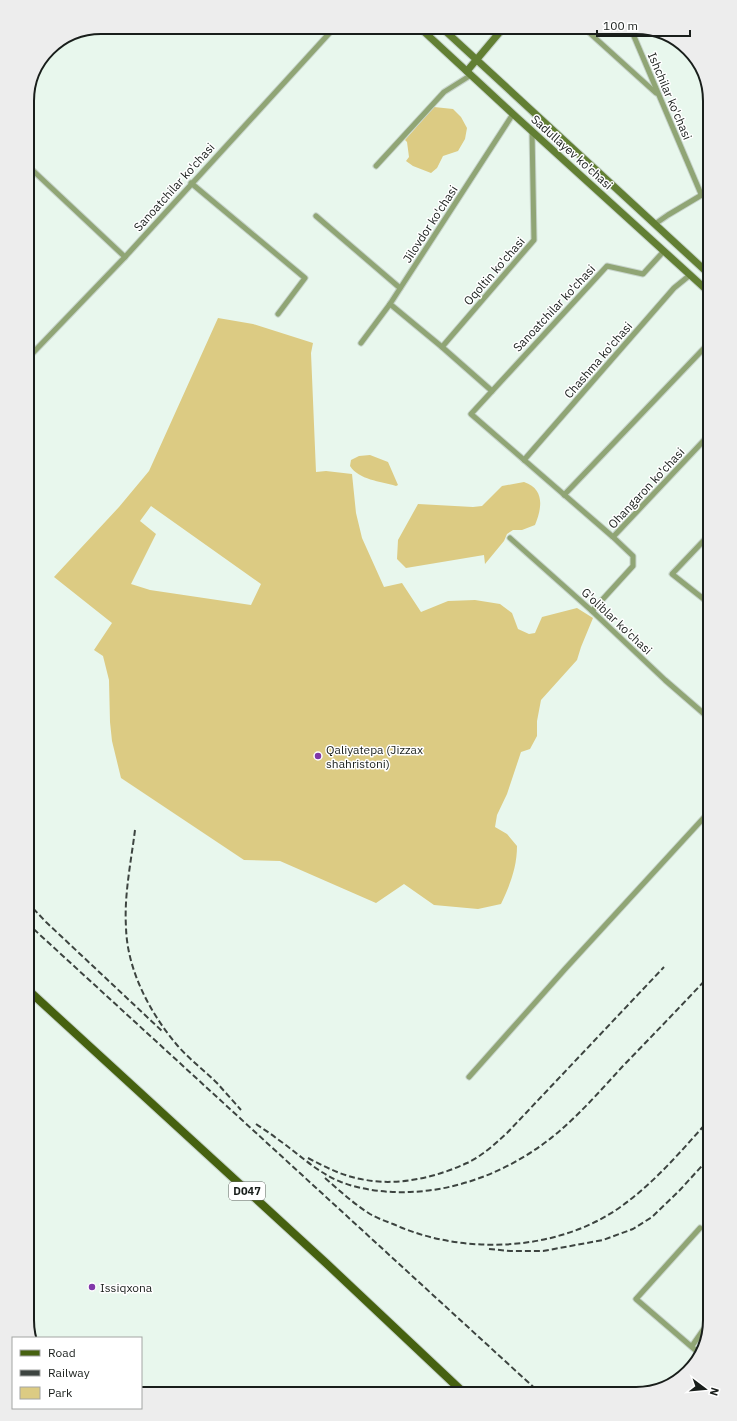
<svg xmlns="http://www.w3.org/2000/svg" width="737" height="1421" viewBox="0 0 737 1421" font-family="'IBM Plex Sans',sans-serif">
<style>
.green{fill:#dccb83;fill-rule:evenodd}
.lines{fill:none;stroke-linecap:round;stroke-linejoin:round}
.minor-casing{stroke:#c7d4cb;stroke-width:7}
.secondary-casing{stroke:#c7d4cb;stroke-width:9}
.primary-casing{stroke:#c7d4cb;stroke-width:10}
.minor{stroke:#90a575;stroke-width:5}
.secondary{stroke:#627f33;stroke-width:7}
.primary{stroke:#466110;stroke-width:8}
.rail{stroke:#3d4440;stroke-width:2;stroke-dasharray:6 3;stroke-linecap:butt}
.poi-dot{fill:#8037a9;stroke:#fff;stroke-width:1.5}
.labels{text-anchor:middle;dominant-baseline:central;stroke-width:3;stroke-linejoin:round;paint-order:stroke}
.shield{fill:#fff;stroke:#5e625f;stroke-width:1}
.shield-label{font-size:11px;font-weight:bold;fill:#191e1b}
.street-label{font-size:12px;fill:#191e1b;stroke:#fff}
.poi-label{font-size:12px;fill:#191e1b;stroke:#fff;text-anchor:start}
.rim{fill:none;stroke:#191e1b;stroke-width:2}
</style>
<rect width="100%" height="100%" fill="#e8f7ed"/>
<g class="green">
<path d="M434,107L453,109L461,117L467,128L465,139L458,151L443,156L437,168L431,173L413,166L406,161L409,157L407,142L405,140Z"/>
<path d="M218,318L253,324L313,343L311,353L316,472L326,471L352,474L356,513L362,538L384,587L402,583L421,612L448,601L475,600L500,604L512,613L518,629L529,634L535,633L542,617L577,608L593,618L581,647L577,660L541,700L537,721V736L530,749L521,752L507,794L497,815L495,827L507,834L517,846C517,867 510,885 501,904L478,909L434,905L404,884L376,903L280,861L244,860L121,778L112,741L110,722L109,680L103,656L94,650L112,623L54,577L119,507L149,471ZM151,506L261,584L251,605L150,590L131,584L156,534L140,521Z"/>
<path d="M370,455L388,462L398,485L396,486C380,481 359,480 350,466L351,460L359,456Z"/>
<path d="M524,482C545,489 542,508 535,525L522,530H513L507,534L504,541L485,564L484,555L406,568L397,559L398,540L418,504L473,507L482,506L502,486Z"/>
</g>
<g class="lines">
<g class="minor-casing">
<g id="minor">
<path d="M583,27L656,93"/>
<path d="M630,27L701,194"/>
<path d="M27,165L125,257"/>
<path d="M376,166L444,92L471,75"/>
<path d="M191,183L305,278L278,314"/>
<path d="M316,216L400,288"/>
<path d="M655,224L668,215L710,190"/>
<path d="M390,304L442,347L534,240L532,131"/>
<path d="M361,343L390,304L513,114"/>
<path d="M442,347L492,391"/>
<path d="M27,359L125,257L335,27"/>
<path d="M524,460L674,288L690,275"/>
<path d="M564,495L710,342"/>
<path d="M613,537L710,434"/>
<path d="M510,538L592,611L665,680L710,719"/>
<path d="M710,604L672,574L710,534"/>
<path d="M592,611L633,566V556L613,537L471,414L607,266L643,274L664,251"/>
<path d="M469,1077L565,969L710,811"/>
<path d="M700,1228L636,1299L700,1354"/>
<path d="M692,1346L710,1320"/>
</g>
</g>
<g class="secondary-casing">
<g id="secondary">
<path d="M419,27L513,114L710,293"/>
<path d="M441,27L710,275"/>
<path d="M467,71L504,27"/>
</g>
</g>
<g class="primary-casing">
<path id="primary" d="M27,989L326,1263L465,1394"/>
</g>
<use href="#minor" class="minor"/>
<use href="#secondary" class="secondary"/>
<use href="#primary" class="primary"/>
<g class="rail">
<path d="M135,830C131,862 124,895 126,927C127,970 150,1013 177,1045C189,1059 204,1070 217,1083C225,1092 233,1101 241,1110"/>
<path d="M27,902L46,922L162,1031"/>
<path d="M27,923L541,1394"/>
<path d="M256,1124C263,1129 270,1133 276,1138C298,1153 316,1172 341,1182C362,1190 387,1193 410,1192C463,1190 515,1168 556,1134C580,1114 601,1090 622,1067C652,1036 681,1006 710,975"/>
<path d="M308,1158C327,1168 345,1177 366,1180C399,1186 437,1177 467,1163C482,1156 495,1144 507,1133L664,967"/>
<path d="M325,1178C340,1191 354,1204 370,1214C377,1218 385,1221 393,1224C461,1255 553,1252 616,1210C653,1185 681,1151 710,1119"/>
<path d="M489,1249L510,1251H543L603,1240L633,1229L652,1217L679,1191L710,1157"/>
</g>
</g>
<g class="poi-dot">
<circle cx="318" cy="756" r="4"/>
<circle cx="92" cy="1287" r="4"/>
</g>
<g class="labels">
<rect class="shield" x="229" y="1182" width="36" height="18" rx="3"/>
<g class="shield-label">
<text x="247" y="1191">D047</text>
</g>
<g class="street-label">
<text transform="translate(670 96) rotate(67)">Ishchilar ko'chasi</text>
<text transform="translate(572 152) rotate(42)">Sadullayev ko'chasi</text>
<text transform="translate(174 187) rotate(-48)">Sanoatchilar ko'chasi</text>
<text transform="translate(430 224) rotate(-57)">Jilovdor ko'chasi</text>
<text transform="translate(494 271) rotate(-49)">Oqoltin ko'chasi</text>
<text transform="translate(554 308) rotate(-47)">Sanoatchilar ko'chasi</text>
<text transform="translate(598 360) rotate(-49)">Chashma ko'chasi</text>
<text transform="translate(646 488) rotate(-47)">Ohangaron ko'chasi</text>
<text transform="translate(617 621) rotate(43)">G'oliblar ko'chasi</text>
</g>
<g class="poi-label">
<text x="326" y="749">Qaliyatepa (Jizzax<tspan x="326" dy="14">shahristoni)</tspan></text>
<text x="100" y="1287">Issiqxona</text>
</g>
</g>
<path d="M0 0H737V1421H0ZM101 34H636A67 67 0 0 1 703 101V1320A67 67 0 0 1 636 1387H101A67 67 0 0 1 34 1320V101A67 67 0 0 1 101 34Z" fill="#ededed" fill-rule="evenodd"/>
<path class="rim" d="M101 34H636A67 67 0 0 1 703 101V1320A67 67 0 0 1 636 1387H101A67 67 0 0 1 34 1320V101A67 67 0 0 1 101 34Z"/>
<rect x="12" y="1337" width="130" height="72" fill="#ffffff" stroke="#a3a5a4"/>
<rect x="20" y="1350" width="20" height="6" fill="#466110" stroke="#a3a5a4"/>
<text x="48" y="1357" font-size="12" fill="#191e1b">Road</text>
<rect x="20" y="1370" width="20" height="6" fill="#3d4440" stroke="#a3a5a4"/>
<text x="48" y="1377" font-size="12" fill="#191e1b">Railway</text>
<rect x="20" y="1387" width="20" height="12" fill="#dccb83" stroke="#a3a5a4"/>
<text x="48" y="1397" font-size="12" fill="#191e1b">Park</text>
<g transform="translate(705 1389) rotate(106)" stroke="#ffffff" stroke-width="3" paint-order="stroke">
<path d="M0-3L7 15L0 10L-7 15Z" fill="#191e1b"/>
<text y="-6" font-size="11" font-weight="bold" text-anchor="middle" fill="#191e1b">N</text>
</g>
<path d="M597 30v6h93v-6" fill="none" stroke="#191e1b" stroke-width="2"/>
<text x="603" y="30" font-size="12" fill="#191e1b" stroke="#ffffff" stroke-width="3" paint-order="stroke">100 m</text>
</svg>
